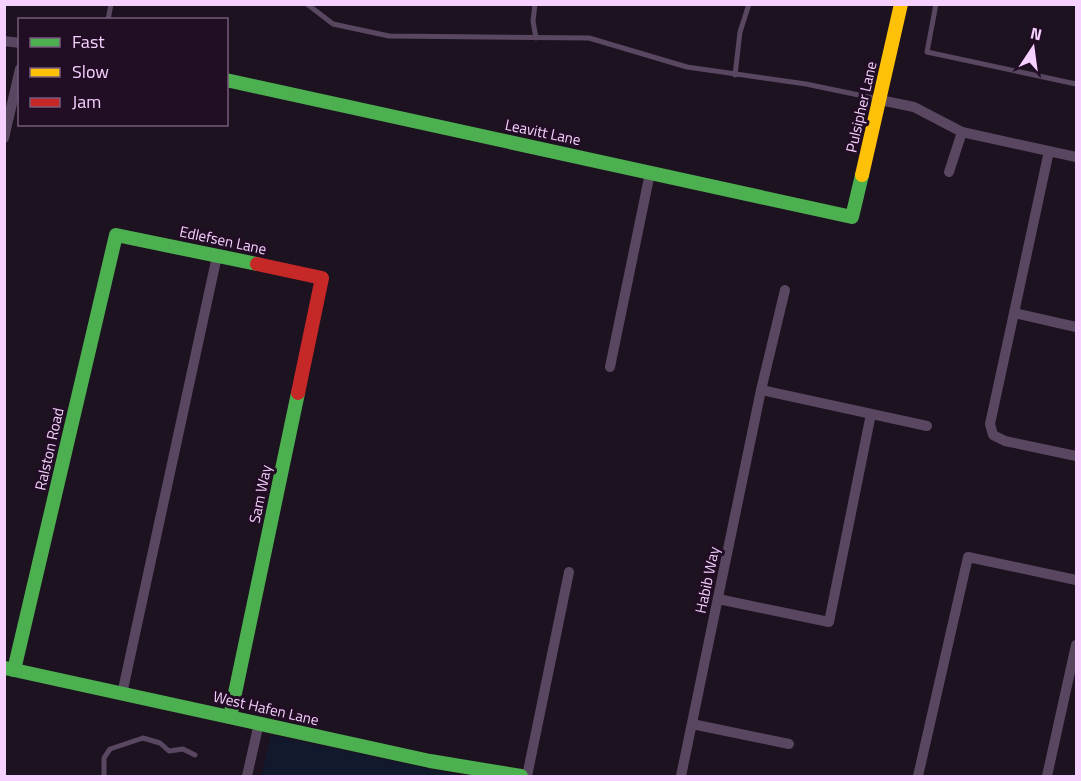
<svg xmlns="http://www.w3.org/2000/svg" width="1081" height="781" viewBox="0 0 1081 781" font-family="'Titillium Web',sans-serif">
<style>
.green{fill:#12192c}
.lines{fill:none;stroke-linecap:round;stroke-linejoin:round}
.lane{stroke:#594660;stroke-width:5}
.street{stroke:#594660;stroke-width:10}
.fast{stroke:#4caf50;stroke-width:14}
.slow{stroke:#ffc107;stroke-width:14}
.jam{stroke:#c62828;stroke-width:14}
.labels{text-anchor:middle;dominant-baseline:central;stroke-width:6;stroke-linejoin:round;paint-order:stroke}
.street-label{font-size:15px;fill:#f6d0ff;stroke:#210d24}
</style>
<rect width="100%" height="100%" fill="#1d121f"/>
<path class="green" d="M271,735L463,776H261Z"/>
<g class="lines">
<g class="lane">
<path d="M307,4L333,24L389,36L589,38L687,67L806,84L878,99"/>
<path d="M535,4L533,21L536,38"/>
<path d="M936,4L927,52L1076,84"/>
<path d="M108,20L111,4"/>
<path d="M735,75L740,32L749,4"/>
<path d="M104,776V758L110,749L143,738L160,743L169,751L183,749L195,755"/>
</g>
<g class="street">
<path d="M4,41L20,43"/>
<path d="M880,100L914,107L962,132L1076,157"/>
<path d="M4,138L20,69"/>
<path d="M1049,151L990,424L993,435L1005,441L1076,456"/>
<path d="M949,172L962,132"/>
<path d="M1014,313L1076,327"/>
<path d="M610,367L650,173"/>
<path d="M761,390L927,426"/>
<path d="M718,599L829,622L871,414"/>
<path d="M122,694L217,256"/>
<path d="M692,724L789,744"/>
<path d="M247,776L259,723"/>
<path d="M527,776L569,572"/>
<path d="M681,776L761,390L785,290"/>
<path d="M918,776L968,557L1076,580"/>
<path d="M1047,776L1076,645"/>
</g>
<g class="fast">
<path d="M226,80L852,217L862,175"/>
<path d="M5,668L430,761L521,776"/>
<path d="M14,670L116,235L257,264"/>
<path d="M230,717L298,393"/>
</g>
<path class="slow" d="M862,175L901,4"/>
<path class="jam" d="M257,264L322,278L298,393"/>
</g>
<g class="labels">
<g class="street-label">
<text transform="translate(861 107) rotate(-77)">Pulsipher Lane</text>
<text transform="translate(543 132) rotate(12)">Leavitt Lane</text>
<text transform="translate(223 240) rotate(12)">Edlefsen Lane</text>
<text transform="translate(49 449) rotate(-77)">Ralston Road</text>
<text transform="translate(260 494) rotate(-78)">Sam Way</text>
<text transform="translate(707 580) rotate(-78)">Habib Way</text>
<text transform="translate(266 708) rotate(13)">West Hafen Lane</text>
</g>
</g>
<rect width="1081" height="781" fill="none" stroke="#f6d0ff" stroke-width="12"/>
<rect x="18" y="18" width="210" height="108" fill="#210d24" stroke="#765b7c" stroke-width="1.5"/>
<rect x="30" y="38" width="30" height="9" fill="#4caf50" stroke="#765b7c" stroke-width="1.5"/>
<text x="72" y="48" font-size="18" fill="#f6d0ff">Fast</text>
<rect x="30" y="68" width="30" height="9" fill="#ffc107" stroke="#765b7c" stroke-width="1.5"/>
<text x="72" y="78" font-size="18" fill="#f6d0ff">Slow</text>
<rect x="30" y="98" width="30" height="9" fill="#c62828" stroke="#765b7c" stroke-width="1.5"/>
<text x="72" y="108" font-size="18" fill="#f6d0ff">Jam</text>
<g transform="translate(1033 48) rotate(13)" stroke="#210d24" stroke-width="4.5" paint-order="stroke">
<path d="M0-4.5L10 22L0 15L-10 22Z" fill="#f6d0ff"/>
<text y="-9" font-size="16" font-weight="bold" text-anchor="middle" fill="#f6d0ff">N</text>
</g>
</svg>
